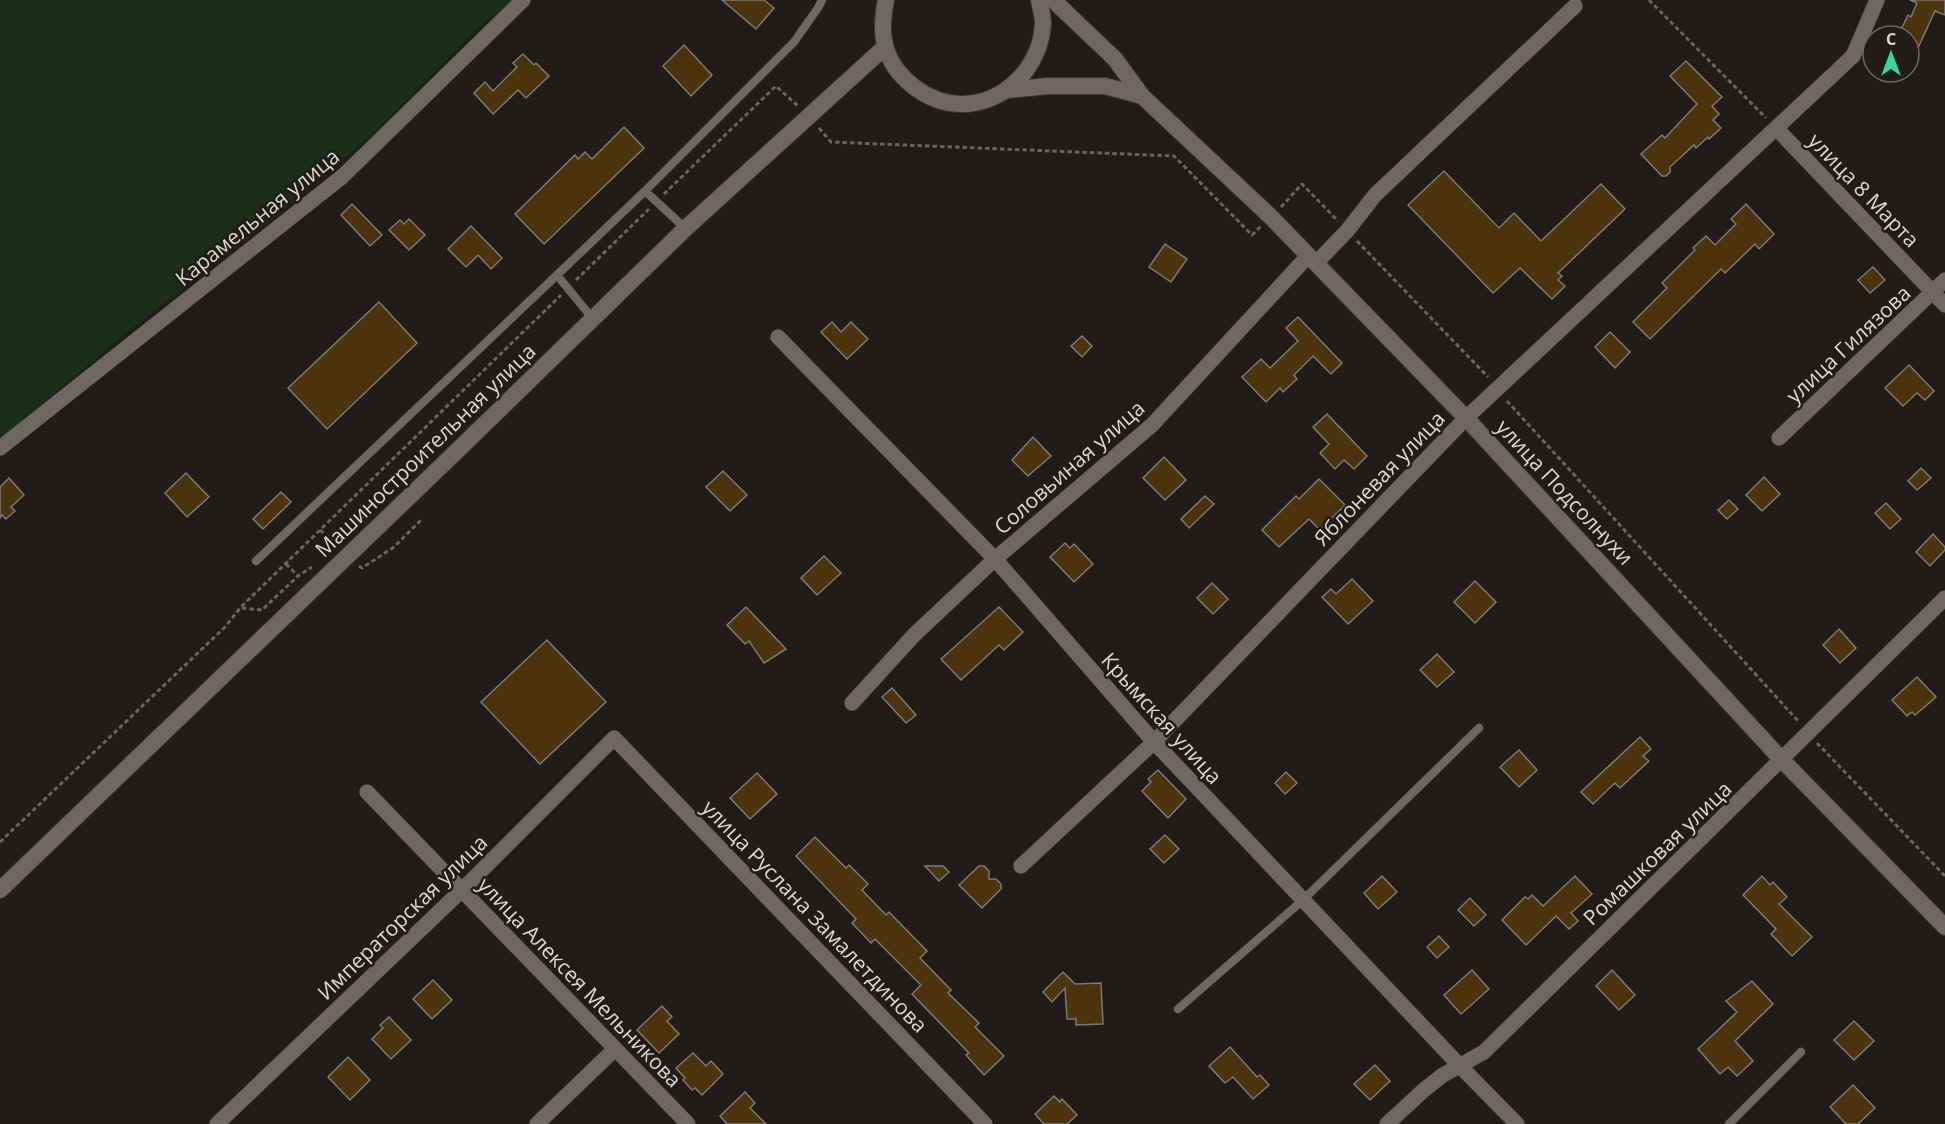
<svg xmlns="http://www.w3.org/2000/svg" width="1945" height="1124" viewBox="0 0 1945 1124" font-family="'Open Sans',sans-serif">
<style>
.green{fill:#1a2e18}
.building{fill:#4b330e;stroke:#7e7a74;stroke-width:1.5}
.lines{fill:none;stroke-linecap:round;stroke-linejoin:round}
.service-casing{stroke:#3c3837;stroke-width:9}
.minor-casing{stroke:#3c3837;stroke-width:16}
.tertiary-casing{stroke:#3c3837;stroke-width:18}
.path{stroke:#6a6462;stroke-width:3;stroke-dasharray:4.5 3;stroke-linecap:butt}
.service{stroke:#6e6765;stroke-width:8}
.minor{stroke:#6e6765;stroke-width:15}
.tertiary{stroke:#6e6765;stroke-width:16}
.labels{text-anchor:middle;dominant-baseline:central;stroke-width:5;stroke-linejoin:round;paint-order:stroke}
.street-label{font-size:21px;fill:#dcd8d6;stroke:#211b19}
</style>
<rect width="100%" height="100%" fill="#211b19"/>
<path class="green" d="M0,0H519L486,20L373,134L278,215L133,328L0,439Z"/>
<g class="building">
<path d="M722,0H764L774,8L756,29Z"/>
<path d="M1910,0H1945V15L1935,11L1918,48L1909,43V36H1898L1908,15L1911,17L1917,3Z"/>
<path d="M684,45L712,75L691,96L663,66Z"/>
<path d="M523,54L534,65L536,63L549,76L526,98L518,90L493,114L474,93L485,82L493,91L517,67L513,63Z"/>
<path d="M1686,61L1722,97L1712,106L1719,114L1713,120L1721,128L1709,139L1708,137L1696,148L1694,145L1670,167V172L1666,176H1662L1641,154L1662,135L1665,138L1697,104L1670,76Z"/>
<path d="M624,127L644,148L544,244L515,214L575,155L578,159L585,152L592,159Z"/>
<path d="M1444,171L1499,228L1514,213L1541,241L1601,184L1625,209L1558,273L1562,276L1558,280L1565,286L1552,299L1520,268L1493,293L1408,205Z"/>
<path d="M352,204L382,235L370,246L341,215Z"/>
<path d="M1746,204L1774,234L1759,249L1755,244L1725,273L1721,269L1650,339L1633,322L1667,288L1662,283L1695,250L1693,248L1706,236L1715,245L1736,224L1731,219Z"/>
<path d="M409,219L425,235L409,250L389,230L400,220L404,224Z"/>
<path d="M471,226L502,258L491,269L478,255L466,267L448,249Z"/>
<path d="M1165,244L1187,259L1171,282L1149,267Z"/>
<path d="M1873,267L1885,280L1870,293L1858,280Z"/>
<path d="M379,302L417,343L327,429L288,388Z"/>
<path d="M1298,317L1342,363L1331,374L1313,356L1294,375L1297,379L1283,392L1280,388L1266,402L1242,377L1261,359L1270,368L1298,341L1286,328Z"/>
<path d="M832,322L841,332L851,322L868,339L847,359L821,332Z"/>
<path d="M1610,332L1630,352L1615,368L1595,347Z"/>
<path d="M1082,336L1092,346L1082,357L1071,346Z"/>
<path d="M1909,365L1934,391L1925,400L1917,393L1903,406L1885,388Z"/>
<path d="M1327,414L1367,456L1354,469L1344,460L1335,469L1320,453L1329,444L1313,427Z"/>
<path d="M1033,437L1051,456L1028,476L1012,460Z"/>
<path d="M1164,457L1186,480L1165,500L1143,478Z"/>
<path d="M1921,468L1931,478L1917,490L1908,481Z"/>
<path d="M723,471L747,495L730,511L706,487Z"/>
<path d="M186,473L209,497L187,517L165,493Z"/>
<path d="M1764,477L1780,494L1762,511L1746,495Z"/>
<path d="M9,478L24,495L11,507L15,511L6,519L2,515L0,518V487Z"/>
<path d="M1319,479L1345,505L1320,530L1309,519L1279,547L1262,530L1296,496L1299,499Z"/>
<path d="M281,492L291,502L263,529L253,519Z"/>
<path d="M1205,496L1214,504L1189,528L1181,519Z"/>
<path d="M1729,500L1738,509L1727,519L1718,510Z"/>
<path d="M1886,503L1901,519L1890,529L1875,513Z"/>
<path d="M1933,534L1945,547V550L1930,566L1916,552Z"/>
<path d="M1065,543L1070,548L1074,544L1093,564L1074,582L1050,557Z"/>
<path d="M824,556L841,573L817,595L801,578Z"/>
<path d="M1352,579L1373,601L1348,624L1322,597L1331,589L1336,594Z"/>
<path d="M1475,581L1496,602L1475,623L1454,602Z"/>
<path d="M1212,583L1228,599L1213,614L1197,598Z"/>
<path d="M746,607L786,649L764,663L749,641L745,644L727,625Z"/>
<path d="M999,607L1023,632L1004,650L999,645L961,680L941,659Z"/>
<path d="M1839,629L1856,648L1840,663L1823,645Z"/>
<path d="M547,640L606,702L540,764L481,702Z"/>
<path d="M1437,654L1454,672L1437,687L1420,670Z"/>
<path d="M1917,677L1936,697L1915,715L1912,712L1907,716L1892,700Z"/>
<path d="M892,688L916,715L906,723L882,697Z"/>
<path d="M1640,737L1651,749L1643,756L1649,761L1620,788L1615,783L1593,804L1581,792Z"/>
<path d="M1519,750L1537,770L1519,787L1500,767Z"/>
<path d="M1158,770L1186,799L1168,818L1142,791L1151,782L1148,779Z"/>
<path d="M1286,772L1297,783L1285,794L1275,783Z"/>
<path d="M757,773L777,794L750,819L730,798Z"/>
<path d="M1165,835L1179,849L1164,863L1150,849Z"/>
<path d="M815,837L846,868L849,865L868,884L862,890L886,915L889,912L927,951L920,958L951,990L948,993L979,1023L975,1027L1004,1056L984,1075L966,1055L969,1053L912,994L921,985L875,939L871,943L852,923L856,919L796,856Z"/>
<path d="M925,866H943L949,872L939,881Z"/>
<path d="M979,866H984L989,871V879H996L1001,884V889L982,908L959,885Z"/>
<path d="M1382,876L1397,892L1378,909L1364,893Z"/>
<path d="M1575,876L1592,894L1571,913L1578,921L1569,929L1556,916L1526,945L1502,920L1525,897L1528,899L1532,895L1543,906Z"/>
<path d="M1762,876L1770,885L1773,882L1787,897L1779,904L1812,937L1792,956L1771,934L1776,929L1743,895Z"/>
<path d="M1470,898L1486,915L1474,926L1458,910Z"/>
<path d="M1439,936L1449,947L1437,958L1427,947Z"/>
<path d="M1472,970L1489,989L1461,1014L1444,995Z"/>
<path d="M1612,970L1635,995L1619,1010L1596,986Z"/>
<path d="M1063,972L1075,984L1101,983L1103,1024L1076,1025V1019H1067L1065,988L1052,1002L1043,992Z"/>
<path d="M433,980L452,1000L432,1019L413,999Z"/>
<path d="M1752,981L1773,1004L1735,1041L1753,1061L1737,1076L1728,1067L1720,1074L1698,1049L1737,1012L1726,1001Z"/>
<path d="M662,1006L672,1017L667,1021L679,1034L659,1053L637,1030Z"/>
<path d="M389,1017L411,1040L391,1059L372,1039L383,1028L380,1025Z"/>
<path d="M1854,1021L1874,1041L1854,1060L1834,1040Z"/>
<path d="M1230,1047L1257,1077L1260,1075L1269,1085L1253,1099L1233,1077L1225,1083L1209,1066Z"/>
<path d="M693,1053L706,1066L711,1061L723,1074L702,1095L695,1088L692,1090L683,1080L685,1078L676,1068Z"/>
<path d="M348,1057L370,1080L350,1100L328,1077Z"/>
<path d="M1375,1065L1390,1081L1370,1100L1354,1084Z"/>
<path d="M1853,1085L1875,1108L1858,1124H1846L1830,1107Z"/>
<path d="M745,1092L755,1103L750,1108L766,1124H727L720,1116Z"/>
<path d="M1054,1096L1060,1102L1062,1099L1077,1115L1067,1124H1044L1035,1114Z"/>
</g>
<g class="lines">
<g class="service-casing">
<g id="service">
<path d="M645,191L794,42L818,8L822,0"/>
<path d="M593,319L557,275L645,191L685,228"/>
<path d="M256,561L557,275"/>
<path d="M1178,1009L1303,900L1479,728"/>
<path d="M1729,1124L1801,1052"/>
</g>
</g>
<g class="minor-casing">
<g id="minor">
<path d="M1777,129L1945,305"/>
<path d="M1316,263L1347,231L1375,195L1575,6"/>
<path d="M778,337L995,559L1154,742L1460,1066L1517,1124"/>
<path d="M1779,438L1945,280"/>
<path d="M0,448L343,176L523,0"/>
<path d="M852,703L914,635L995,559L1152,425L1308,256"/>
<path d="M367,792L688,1124"/>
<path d="M1021,866L1154,742L1466,418L1853,56L1877,0"/>
<path d="M217,1124L462,890L614,738L985,1124"/>
<path d="M537,1124L615,1049"/>
<path d="M1387,1124L1425,1089L1443,1075L1484,1052L1945,598"/>
</g>
</g>
<g class="tertiary-casing">
<g id="tertiary">
<path d="M886,0C883,15 881,30 885,45C893,77 927,103 960,104C1005,105 1041,66 1043,23C1043,15 1040,7 1039,0"/>
<path d="M1053,0L1115,59L1142,96L1271,217L1466,418L1782,760L1945,927"/>
<path d="M1007,90L1048,86H1105L1142,96"/>
<path d="M0,890L461,447L686,228L885,47"/>
</g>
</g>
<g class="path">
<path d="M1649,0L1766,118"/>
<path d="M819,128L831,142L1174,156L1252,235L1261,226"/>
<path d="M664,194L776,86L798,106"/>
<path d="M1281,207L1302,184L1338,221"/>
<path d="M1357,241L1488,377"/>
<path d="M576,280L649,209"/>
<path d="M1507,401L1799,722"/>
<path d="M320,530L337,545"/>
<path d="M286,564L298,576L312,567"/>
<path d="M359,566L362,568L394,547L422,519"/>
<path d="M242,608L262,610L298,576"/>
<path d="M1817,743L1945,876"/>
<path d="M0,842L225,627L241,607L561,295"/>
</g>
<use href="#service" class="service"/>
<use href="#minor" class="minor"/>
<use href="#tertiary" class="tertiary"/>
</g>
<g class="labels">
<g class="street-label">
<text transform="translate(1864 190) rotate(46)">улица 8 Марта</text>
<text transform="translate(257 217) rotate(-39)">Карамельная улица</text>
<text transform="translate(1848 344) rotate(-43)">улица Гилязова</text>
<text transform="translate(425 450) rotate(-44)">Машиностроительная улица</text>
<text transform="translate(1069 467) rotate(-41)">Соловьиная улица</text>
<text transform="translate(1379 478) rotate(-46)">Яблоневая улица</text>
<text transform="translate(1565 492) rotate(47)">улица Подсолнухи</text>
<text transform="translate(1162 718) rotate(48)">Крымская улица</text>
<text transform="translate(1657 853) rotate(-44)">Ромашковая улица</text>
<text transform="translate(815 916) rotate(46)">улица Руслана Замалетдинова</text>
<text transform="translate(402 917) rotate(-44)">Императорская улица</text>
<text transform="translate(580 982) rotate(46)">улица Алексея Мельникова</text>
</g>
</g>
<g transform="translate(1891 54)"><circle r="28" fill="#211b19" stroke="#6c6765" stroke-width="1.5"/>
<path d="M0-4.5L10 22L0 15L-10 22Z" fill="#39d4a5"/>
<text y="-9" font-size="16" font-weight="bold" text-anchor="middle" fill="#dcd8d6">С</text>
</g>
</svg>
